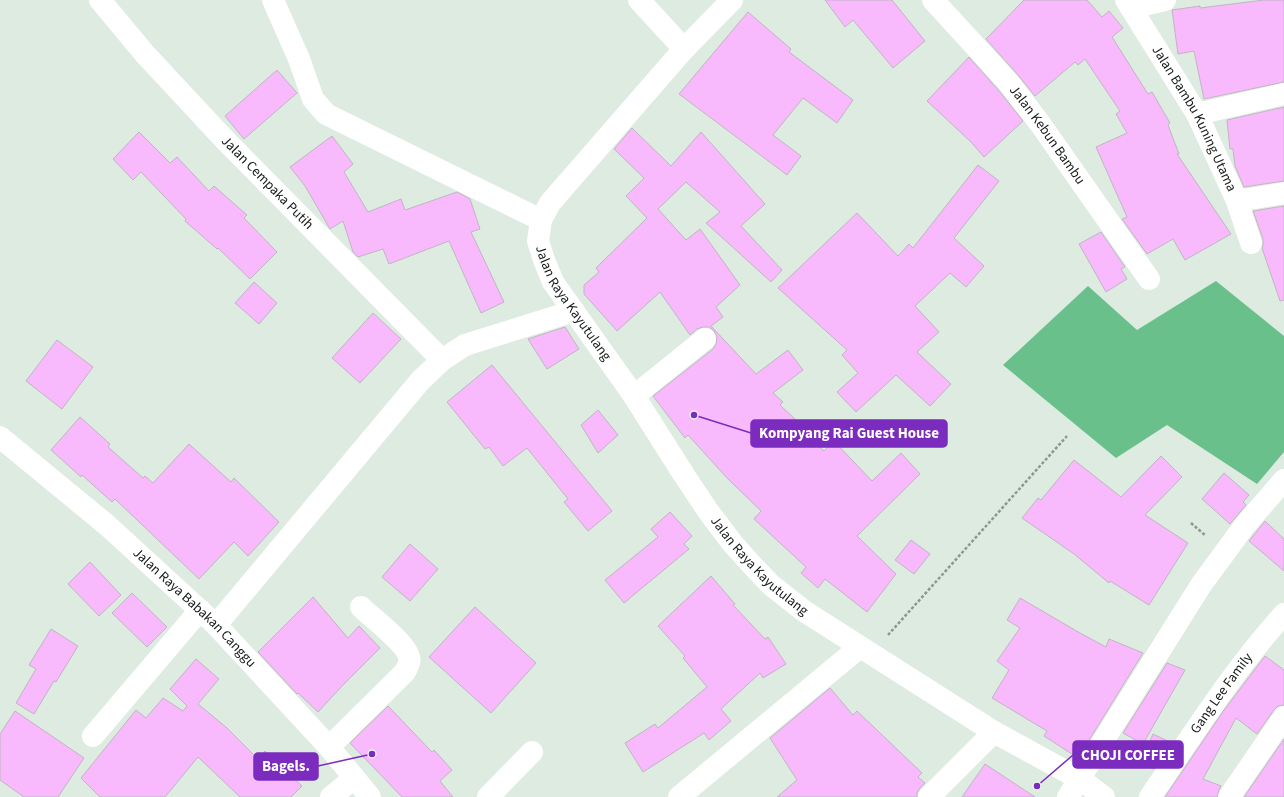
<svg xmlns="http://www.w3.org/2000/svg" width="1284" height="797" viewBox="0 0 1284 797" font-family="'Source Sans 3',sans-serif">
<style>
.forest{fill:#6ac08b}
.building{fill:#f8b9fd;stroke:#c1b5c1}
.lines{fill:none;stroke-linecap:round;stroke-linejoin:round}
.path{stroke:#8d9790;stroke-width:2.5;stroke-dasharray:3 2;stroke-linecap:butt}
.minor{stroke:#fff;stroke-width:22}
.labels{text-anchor:middle;dominant-baseline:central;stroke-width:3.5;stroke-linejoin:round;paint-order:stroke}
.street-label{font-size:14px;fill:#161b17;stroke:#eaf9ee}
.leader{fill:none;stroke:#7b2cbf;stroke-width:1.5}
.callout-dot{fill:#7b2cbf;stroke:#eaf9ee;stroke-width:1.5}
.callout{fill:#7b2cbf;stroke:#7b2cbf;stroke-width:1.5}
.callout-label{font-size:15px;text-anchor:middle;font-weight:bold;fill:#fff}
</style>
<rect width="100%" height="100%" fill="#ddebe1"/>
<path class="forest" d="M1216,281L1284,336V452L1257,484L1167,425L1116,458L1003,365L1088,286L1137,330Z"/>
<g class="building">
<path d="M825,0H892L925,41L893,68L853,20L845,27Z"/>
<path d="M1024,0H1087L1102,17L1109,11L1123,28L1112,37L1148,94L1152,92L1170,123L1168,125L1179,154H1177L1231,234L1185,260L1173,239L1147,254L1122,219L1127,217L1096,147L1127,133L1116,114L1120,111L1085,59L1078,65L1075,62L1035,96L1018,75L986,39Z"/>
<path d="M1264,0H1284V82L1204,99L1194,51L1178,54L1172,10L1200,6V8Z"/>
<path d="M748,12L791,49L789,52L853,100L837,123L803,98L773,135L801,156L787,175L679,94Z"/>
<path d="M969,57L999,91L1023,121L984,157L971,142L927,101Z"/>
<path d="M277,70L297,93L244,139L225,116Z"/>
<path d="M1284,107V181L1244,187L1235,166L1233,149H1230L1227,120Z"/>
<path d="M632,128L671,166L701,132L765,204L741,226L782,270L771,282L706,223L720,212L686,182L658,209L686,240L700,229L740,285L716,307L723,317L711,326L756,374L788,350L803,370L773,393L783,402L780,405L796,420L793,423L824,451L834,441L872,481L901,453L920,474L857,536L896,574L867,612L825,579L818,588L801,573L806,567L754,519L761,511L727,478L688,435L685,438L653,396L713,349L716,344L717,337L714,331L709,327H703L697,329L690,335L660,292L617,331L584,294V285L599,272L596,268L647,218L626,196L644,178L614,149Z"/>
<path d="M139,132L170,163L177,157L209,191L214,186L247,215L244,218L277,252L250,279L218,248L217,249L185,221L186,219L141,172L133,180L113,159Z"/>
<path d="M332,136L353,164L344,172L368,212L401,199L405,210L457,192L470,199L480,229L471,232L504,302L481,313L449,241L389,264L383,249L358,257L353,252L343,221L330,229L305,186L290,167Z"/>
<path d="M978,165L999,181L954,238L984,266L966,287L950,273L915,306L939,332L917,352L951,384L930,406L896,375L856,412L837,392L858,373L842,355L847,350L778,288L857,213L898,256L909,244L913,248Z"/>
<path d="M1284,206V300L1280,301L1262,248L1263,245V239L1253,211Z"/>
<path d="M1101,232L1125,267L1121,269L1127,279L1106,292L1079,244Z"/>
<path d="M254,282L277,303L259,324L235,303Z"/>
<path d="M373,313L401,339L360,383L332,358Z"/>
<path d="M565,327L579,349L547,369L528,339Z"/>
<path d="M57,340L93,367L62,409L26,381Z"/>
<path d="M492,365L612,511L588,531L564,502L568,499L527,448L503,466L489,447L485,449L447,402Z"/>
<path d="M598,410L618,435L598,453L581,425Z"/>
<path d="M80,417L110,444L108,447L143,478L145,476L153,483L189,444L231,482L234,478L279,522L248,556L234,542L199,579L115,499L112,502L82,475L81,477L51,450Z"/>
<path d="M1161,456L1182,477L1145,515L1188,543L1149,605L1110,581L1109,583L1074,554L1022,518L1038,498L1041,500L1074,460L1121,497Z"/>
<path d="M1224,473L1249,495L1243,502L1246,505L1230,524L1202,499Z"/>
<path d="M670,512L692,536L684,544L689,549L624,603L605,580L658,537L651,529Z"/>
<path d="M1265,521L1284,539V571L1249,541Z"/>
<path d="M911,540L930,554L914,574L895,560Z"/>
<path d="M410,544L438,569L410,601L382,577Z"/>
<path d="M90,562L121,595L99,616L68,584Z"/>
<path d="M711,576L735,604L733,605L765,639L768,637L786,664L763,678L760,673L721,709L731,721L709,740L704,733L643,772L625,743L655,724L658,728L707,687L683,658L685,656L658,626Z"/>
<path d="M132,593L167,627L147,647L112,613Z"/>
<path d="M313,597L348,638L359,626L380,648L343,685L318,712L298,693L297,694L258,652Z"/>
<path d="M1020,598L1080,633L1106,647L1109,639L1143,653L1078,758L1044,736L1047,731L992,698L1009,670L997,661L1020,628L1007,620Z"/>
<path d="M475,607L536,663L491,713L429,657Z"/>
<path d="M51,629L78,646L56,682L54,681L34,714L16,703L36,669L29,665Z"/>
<path d="M1265,656L1284,670V705L1278,706L1274,710L1257,734L1236,718L1203,779L1221,786L1219,790L1217,797H1165L1224,710Z"/>
<path d="M196,659L219,679L198,704L227,728L258,759L265,751L302,786L291,797H240L198,757L165,797H100L81,778L136,710L146,718L163,698L183,711L187,706L170,689Z"/>
<path d="M1167,663L1185,670L1143,744L1123,733Z"/>
<path d="M830,688L853,715L857,711L922,773L918,777L925,783L920,788L917,793V797H777L797,780L770,738Z"/>
<path d="M388,706L432,752L434,750L452,770L440,781L453,797H402L350,743Z"/>
<path d="M15,711L84,758L58,797H24L0,780V734Z"/>
<path d="M1153,734L1172,743L1154,769L1141,763Z"/>
<path d="M1284,739V797H1244Z"/>
<path d="M985,764L1035,797H962Z"/>
</g>
<g class="lines">
<g class="path">
<path d="M1191,523L1206,536"/>
<path d="M888,635L1067,436"/>
</g>
<g class="minor">
<path id="s1" d="M100,0L144,53L225,140L442,360"/>
<path d="M273,0L299,59L313,99L326,114L541,220"/>
<path d="M639,0L684,49"/>
<path id="s2" d="M732,0L684,49L550,203L541,220L538,241L544,260L553,282L634,396L684,475L708,511L733,544L751,564L771,585L804,611L994,732L1080,779L1104,797"/>
<path id="s3" d="M933,0L1009,83L1041,125L1149,279"/>
<path id="s4" d="M1126,0L1197,114L1237,201L1251,243"/>
<path d="M1131,8L1165,0"/>
<path d="M1197,114L1284,94"/>
<path d="M1237,201L1284,193"/>
<path d="M634,396L705,339"/>
<path id="s5" d="M0,437L108,526L216,625L329,747L370,797"/>
<path d="M216,625L420,381L442,360L465,345L574,311"/>
<path d="M93,736L200,610"/>
<path d="M329,747L405,672C407,667 411,662 409,657C406,643 372,618 361,607"/>
<path d="M331,797L354,778"/>
<path d="M488,797L532,752"/>
<path d="M679,797L860,647"/>
<path d="M929,797L994,732"/>
<path d="M1068,797L1201,585L1245,525L1284,480"/>
<path id="s6" d="M1150,797C1193,735 1233,670 1284,614"/>
<path d="M1229,797L1284,717"/>
</g>
</g>
<g class="labels">
<g class="street-label">
<text stroke="none"><textPath href="#s4" startOffset="137">Jalan Bambu Kuning Utama</textPath></text>
<text stroke="none"><textPath href="#s3" startOffset="177">Jalan Kebun Bambu</textPath></text>
<text stroke="none"><textPath href="#s1" startOffset="248">Jalan Cempaka Putih</textPath></text>
<text stroke="none"><textPath href="#s2" startOffset="385">Jalan Raya Kayutulang</textPath></text>
<text stroke="none"><textPath href="#s2" startOffset="709">Jalan Raya Kayutulang</textPath></text>
<text stroke="none"><textPath href="#s5" startOffset="259">Jalan Raya Babakan Canggu</textPath></text>
<text stroke="none"><textPath href="#s6" startOffset="126">Gang Lee Family</textPath></text>
</g>
</g>
<path class="leader" d="M694 415L751 433M1037 786L1073 755M372 754L318 766"/>
<g class="callout-dot">
<circle cx="694" cy="415" r="4"/>
<circle cx="1037" cy="786" r="4"/>
<circle cx="372" cy="754" r="4"/>
</g>
<g class="callout">
<rect x="751" y="420" width="196" height="27" rx="4"/>
<rect x="1073" y="741" width="110" height="27" rx="4"/>
<rect x="254" y="753" width="64" height="27" rx="4"/>
</g>
<g class="callout-label">
<text x="849" y="438">Kompyang Rai Guest House</text>
<text x="1128" y="760">CHOJI COFFEE</text>
<text x="286" y="771">Bagels.</text>
</g>
</svg>
